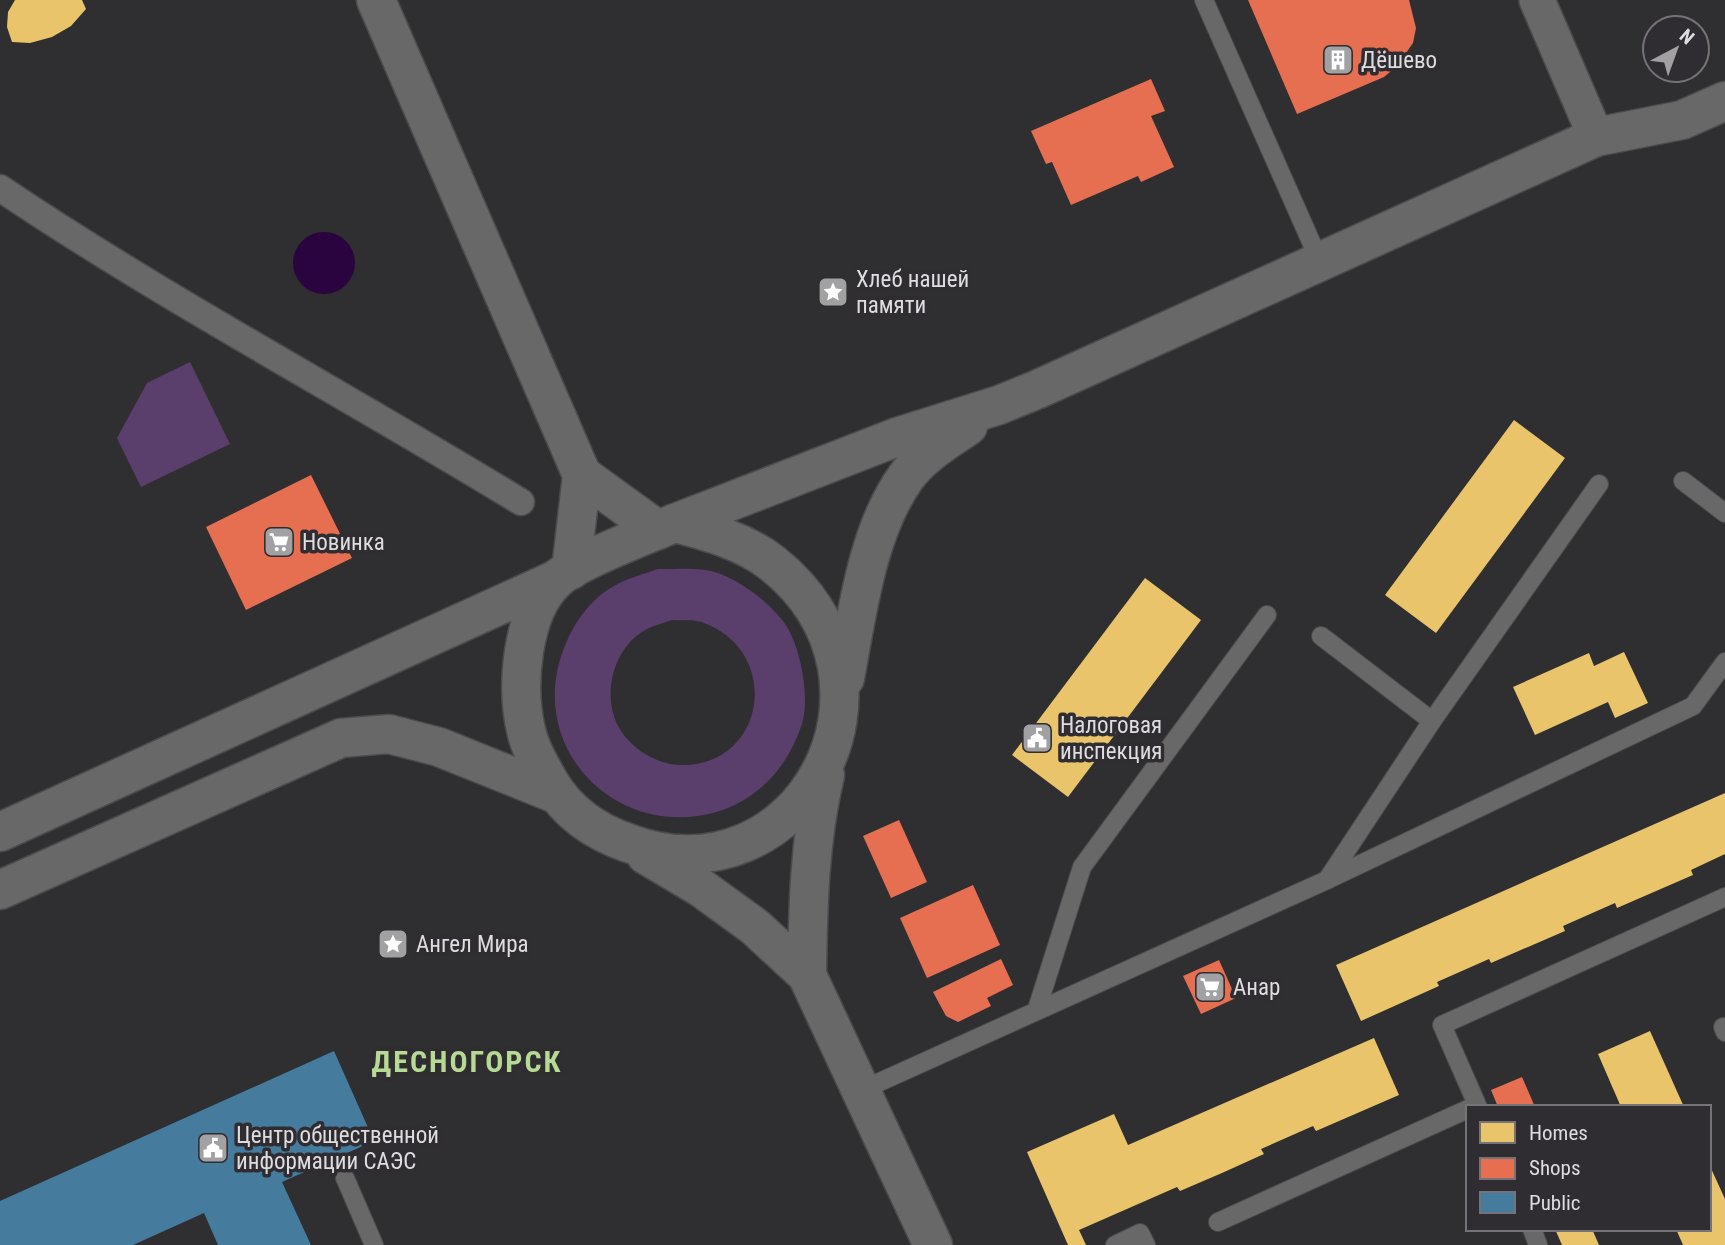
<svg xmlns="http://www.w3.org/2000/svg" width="1725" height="1245" viewBox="0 0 1725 1245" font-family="'Roboto Condensed',sans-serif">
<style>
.green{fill:#5a3f6d;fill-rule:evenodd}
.water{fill:#2a043e}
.homes{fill:#e9c46a}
.shops{fill:#e76f51}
.public{fill:#457b9d}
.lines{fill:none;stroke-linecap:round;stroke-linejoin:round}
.service-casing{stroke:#4b4a4c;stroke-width:20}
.pedestrian-casing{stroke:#4b4a4c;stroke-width:29}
.minor-casing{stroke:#4b4a4c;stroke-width:38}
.tertiary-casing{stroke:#4b4a4c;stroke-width:41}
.service{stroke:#686868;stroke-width:18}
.pedestrian{stroke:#686868;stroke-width:26}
.minor{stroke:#686868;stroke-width:35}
.tertiary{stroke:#686868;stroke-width:38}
.labels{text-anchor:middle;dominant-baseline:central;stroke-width:7;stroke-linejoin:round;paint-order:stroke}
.poi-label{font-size:23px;fill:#dfdde0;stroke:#2f2d31;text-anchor:start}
.district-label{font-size:30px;font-weight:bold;letter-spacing:2px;fill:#b6da94;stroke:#2f2d31}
</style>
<rect width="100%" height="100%" fill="#2f2e30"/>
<g class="green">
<path d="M190,362L230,444L141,487L117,438L147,383Z"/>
<path d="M658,569C674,569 691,568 706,570C733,574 772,603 787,627C801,650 810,697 802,724C790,761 765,793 728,808C621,849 519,747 567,641C576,620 593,597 614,586C627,578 644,574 658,569ZM672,620C682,621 695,619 704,623C784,653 765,769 678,765C655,763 634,750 621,731C600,699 612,647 647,629C655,625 664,623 672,620Z"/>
</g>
<circle class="water" cx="324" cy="263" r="31"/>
<g class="homes">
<path d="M15,0H82L86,9L71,26L52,37L30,43L12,42L7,27L8,12Z"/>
<path d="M1514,420L1565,458L1436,633L1385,595Z"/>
<path d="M1145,578L1201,620L1068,797L1012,755Z"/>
<path d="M1624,652L1648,703L1615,718L1608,702L1535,735L1513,687L1589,653L1594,666Z"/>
<path d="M1725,793V854L1691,870L1693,875L1617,908L1615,903L1563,926L1565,931L1491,963L1489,959L1437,982L1439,986L1361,1021L1336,965Z"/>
<path d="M1650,1031L1684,1107H1621L1598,1054Z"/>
<path d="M1374,1038L1399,1095L1316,1131L1313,1126L1261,1149L1264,1154L1222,1173L1180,1191L1177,1187L1079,1230L1086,1245H1068L1027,1152L1114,1114L1128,1145Z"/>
<path d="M1709,1164L1725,1199V1245H1683L1676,1229H1709Z"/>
<path d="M1555,1229H1592L1599,1245H1562Z"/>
</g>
<g class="shops">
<path d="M1248,0H1409L1416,28L1413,43L1397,66L1384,77L1297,114Z"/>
<path d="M1151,79L1165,111L1151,116L1174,167L1141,182L1138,176L1071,205L1052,162L1046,164L1031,131Z"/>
<path d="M311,475L352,558L246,610L206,527Z"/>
<path d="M899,820L927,882L891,898L863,836Z"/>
<path d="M973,885L1000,945L927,978L900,918Z"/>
<path d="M1001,959L1013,985L987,998L991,1006L958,1022L946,1016L933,992Z"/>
<path d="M1219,960L1236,998L1201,1014L1183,976Z"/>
<path d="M1522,1077L1535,1107H1498L1491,1090Z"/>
</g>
<path class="public" d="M334,1051L374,1141L282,1182L311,1245H218L204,1213L133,1245H0V1201Z"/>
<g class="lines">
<g class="service-casing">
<g id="service">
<path d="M1204,0L1320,262"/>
<path d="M1683,481L1725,513"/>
<path d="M1321,636L1432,721"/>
<path d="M1327,880L1432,721L1599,484"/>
<path d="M1037,1009L1082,867L1267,615"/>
<path d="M1723,1027L1725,1032"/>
<path d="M862,1090L1327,880L1693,706L1725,662"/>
<path d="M1478,1107L1442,1025L1725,897"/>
<path d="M345,1178L374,1245"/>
<path d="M1218,1222L1468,1109"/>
<path d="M1532,1229L1538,1245"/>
<path d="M1115,1245L1140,1233L1146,1245"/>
</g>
</g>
<g class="pedestrian-casing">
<path id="pedestrian" d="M0,188C168,301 348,396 521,502"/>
</g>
<g class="minor-casing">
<path id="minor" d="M1537,0L1596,137"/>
</g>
<g class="tertiary-casing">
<g id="tertiary">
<path d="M376,0L582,475L571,570"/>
<path d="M582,475L658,530"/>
<path d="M675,523L897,437L999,405L1036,390L1596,137L1682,120L1725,101"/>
<path d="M675,523C709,532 744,541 772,563C921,681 801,907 628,843C596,832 568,813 550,783C541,767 530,749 526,730C516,687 521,612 556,580C574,562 648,534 675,523Z"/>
<path d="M845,678C857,614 867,531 906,477C922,455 946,441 968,426"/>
<path d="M0,832L555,580"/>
<path d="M646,855L700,887L755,927L807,975L933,1245"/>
<path d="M0,890L341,738L389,734L439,747L556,794"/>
<path d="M807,975C808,907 809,842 825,775"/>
</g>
</g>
<use href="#service" class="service"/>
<use href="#pedestrian" class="pedestrian"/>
<use href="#minor" class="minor"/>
<use href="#tertiary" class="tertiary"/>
</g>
<defs>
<g id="building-square" transform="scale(1.575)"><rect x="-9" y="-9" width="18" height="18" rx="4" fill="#a1a0a2" stroke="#2f2d31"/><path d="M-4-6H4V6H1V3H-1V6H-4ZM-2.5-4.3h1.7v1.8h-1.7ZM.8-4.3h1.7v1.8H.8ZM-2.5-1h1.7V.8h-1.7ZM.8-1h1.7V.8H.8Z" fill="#fff"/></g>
<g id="sight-square" transform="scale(1.575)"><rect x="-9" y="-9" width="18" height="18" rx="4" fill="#a1a0a2" stroke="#2f2d31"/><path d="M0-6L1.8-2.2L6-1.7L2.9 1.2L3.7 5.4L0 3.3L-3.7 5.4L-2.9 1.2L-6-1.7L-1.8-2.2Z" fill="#fff"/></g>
<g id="supermarket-square" transform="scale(1.575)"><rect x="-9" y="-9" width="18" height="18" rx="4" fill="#a1a0a2" stroke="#2f2d31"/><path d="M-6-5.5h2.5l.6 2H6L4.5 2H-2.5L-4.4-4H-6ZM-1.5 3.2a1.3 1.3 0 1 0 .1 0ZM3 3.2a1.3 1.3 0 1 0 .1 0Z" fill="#fff"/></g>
<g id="civic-square" transform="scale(1.575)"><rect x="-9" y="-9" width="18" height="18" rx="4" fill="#a1a0a2" stroke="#2f2d31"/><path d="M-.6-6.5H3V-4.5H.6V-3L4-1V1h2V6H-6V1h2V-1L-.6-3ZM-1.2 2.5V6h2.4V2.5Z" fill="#fff"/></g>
</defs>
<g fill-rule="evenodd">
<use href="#building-square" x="1338" y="60"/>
<use href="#sight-square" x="833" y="292"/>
<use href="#supermarket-square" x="279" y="542"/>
<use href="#civic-square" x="1037" y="738"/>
<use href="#sight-square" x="393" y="944"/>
<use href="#supermarket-square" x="1210" y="987"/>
<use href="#civic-square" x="213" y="1148"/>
</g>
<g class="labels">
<g class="poi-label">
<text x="1361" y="60">Дёшево</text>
<text x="856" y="279">Хлеб нашей<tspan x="856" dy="26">памяти</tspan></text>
<text x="302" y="542">Новинка</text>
<text x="1060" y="725">Налоговая<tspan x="1060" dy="26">инспекция</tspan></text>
<text x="416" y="944">Ангел Мира</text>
<text x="1233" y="987">Анар</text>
<text x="236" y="1135">Центр общественной<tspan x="236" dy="26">информации САЭС</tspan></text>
</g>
<g class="district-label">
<text x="467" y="1061">ДЕСНОГОРСК</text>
</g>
</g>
<rect x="1466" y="1105" width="245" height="126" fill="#2f2d31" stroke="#757377" stroke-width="2"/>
<rect x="1480" y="1122" width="35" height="21" fill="#e9c46a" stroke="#757377" stroke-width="2"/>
<text x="1529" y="1140" font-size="21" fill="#dfdde0">Homes</text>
<rect x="1480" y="1158" width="35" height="21" fill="#e76f51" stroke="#757377" stroke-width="2"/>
<text x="1529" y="1175" font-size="21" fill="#dfdde0">Shops</text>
<rect x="1480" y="1192" width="35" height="21" fill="#457b9d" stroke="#757377" stroke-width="2"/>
<text x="1529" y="1210" font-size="21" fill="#dfdde0">Public</text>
<g transform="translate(1676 49) rotate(41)"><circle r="33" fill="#2f2d31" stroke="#757377" stroke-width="2"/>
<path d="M0-5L12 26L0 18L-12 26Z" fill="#a1a0a2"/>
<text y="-10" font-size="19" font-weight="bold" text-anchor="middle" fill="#dfdde0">N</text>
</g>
</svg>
